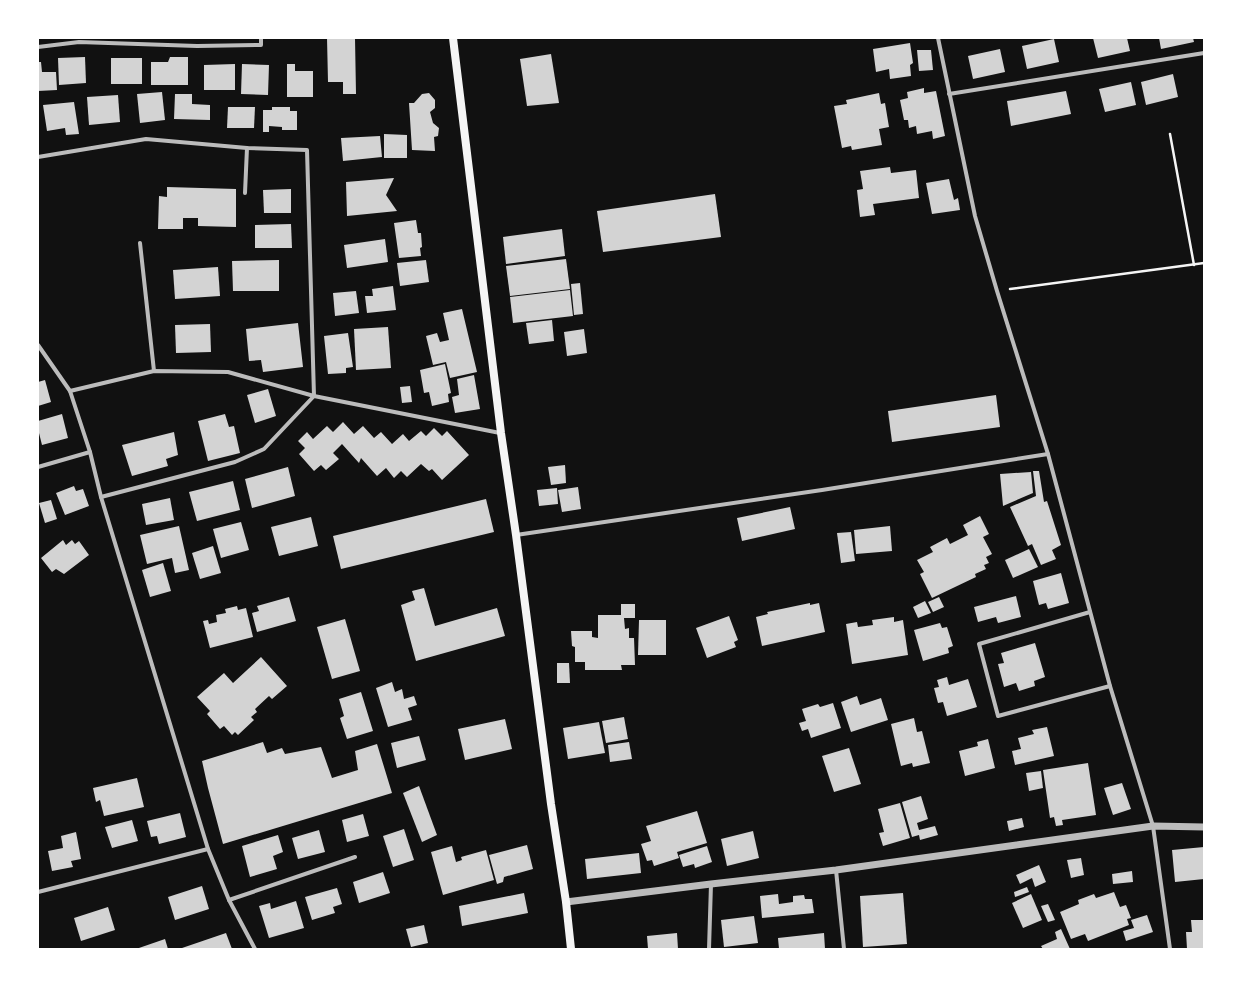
<svg xmlns="http://www.w3.org/2000/svg" width="1242" height="987" viewBox="0 0 1242 987" font-family="'Open Sans',sans-serif">
<style>
.building{fill:#d3d3d3}
.lines{fill:none;stroke-linecap:round;stroke-linejoin:round}
.path{stroke:#f5f5f5;stroke-width:2.5}
.minor{stroke:#bcbcbc;stroke-width:4}
.tertiary{stroke:#bcbcbc;stroke-width:7}
.secondary{stroke:#f5f5f5;stroke-width:8}
</style>
<rect width="100%" height="100%" fill="#111"/>
<g class="building">
<path d="M327,38H355L356,94H343V82H328Z"/>
<path d="M1093,38H1127L1130,51L1098,58Z"/>
<path d="M1159,38H1193L1194,42L1161,49Z"/>
<path d="M1054,39L1059,62L1027,69L1022,46Z"/>
<path d="M910,43L913,63L910,65L911,76L890,79L889,69L876,72L873,49Z"/>
<path d="M1000,49L1005,72L973,79L968,56Z"/>
<path d="M917,50H931L933,70L919,71Z"/>
<path d="M551,54L559,103L527,106L520,59Z"/>
<path d="M85,57L86,83L59,85L58,58Z"/>
<path d="M170,57H188V85H151V62H168Z"/>
<rect x="111" y="58" width="31" height="26"/>
<path d="M38,62H41L42,72H56L57,90L38,91Z"/>
<path d="M235,64V90H204V65Z"/>
<path d="M242,64L269,65L268,95L241,94Z"/>
<path d="M287,64H295V71H313V97H287Z"/>
<path d="M1173,74L1178,97L1146,105L1141,82Z"/>
<path d="M1131,82L1136,105L1105,112L1099,89Z"/>
<path d="M924,88V93L936,91L945,136L933,139L932,131L917,134L916,126L909,128L908,120H904L900,100L908,98L907,92Z"/>
<path d="M1066,91L1071,114L1011,126L1007,101Z"/>
<path d="M162,92L165,120L140,123L137,94Z"/>
<path d="M429,93L435,100V108L430,112L433,123L439,128L438,136L434,137L435,151L412,150L409,103H414L422,94Z"/>
<path d="M879,93L881,104L885,103L889,127L879,129L882,145L852,150L851,146L842,148L834,106L847,104L846,100Z"/>
<path d="M175,94H192V104L210,105V120L174,119Z"/>
<path d="M118,95L120,122L89,125L87,97Z"/>
<path d="M74,102L79,134L66,135L65,128L47,131L43,105Z"/>
<path d="M228,107H255L254,128H227Z"/>
<path d="M272,107H290V111H297V130H282V127L269,126V132H263V110H272Z"/>
<path d="M384,134L407,135V158H384Z"/>
<path d="M380,136L382,157L343,161L341,138Z"/>
<path d="M890,167L891,173L916,170L919,198L873,204L875,215L860,217L857,190L863,189L860,171Z"/>
<path d="M394,178L386,195L397,211L347,216L346,182Z"/>
<path d="M949,179L954,200L958,198L960,210L932,214L926,183Z"/>
<path d="M167,187L236,189V227L198,226V218H183V229H158L159,196L167,197Z"/>
<path d="M291,189V213H264L263,190Z"/>
<path d="M715,194L721,237L603,252L597,211Z"/>
<path d="M416,220L418,233H421L422,247L420,248L421,256L399,258L394,223Z"/>
<path d="M291,224L292,248H255V225Z"/>
<path d="M562,229L565,256L506,264L503,237Z"/>
<path d="M385,239L388,262L347,268L344,245Z"/>
<path d="M566,259L570,289L510,296L506,266Z"/>
<path d="M279,260V291H233L232,261Z"/>
<path d="M426,260L429,282L400,286L397,263Z"/>
<path d="M218,267L220,296L175,299L173,270Z"/>
<path d="M580,283L583,314L574,315L571,284Z"/>
<path d="M393,286L396,310L367,313L365,296H373L372,289Z"/>
<path d="M570,290L573,316L513,323L510,297Z"/>
<path d="M356,291L359,313L335,316L333,293Z"/>
<path d="M462,309L477,372L450,378L446,362L433,365L426,336L437,333L440,342L449,340L443,313Z"/>
<path d="M552,320L554,341L529,344L526,323Z"/>
<path d="M298,323L303,367L263,372L261,360L249,361L246,329Z"/>
<path d="M210,324L211,352L176,353L175,325Z"/>
<path d="M388,327L391,368L356,370L354,329Z"/>
<path d="M584,329L587,353L567,356L564,332Z"/>
<path d="M348,333L353,367L346,368V373L328,374L324,336Z"/>
<path d="M445,364L451,393L448,394L449,402L432,406L429,392L424,393L420,370Z"/>
<path d="M474,375L480,409L455,413L452,397L459,395L457,379Z"/>
<path d="M45,380L51,402L38,406V382Z"/>
<path d="M410,386L412,402L402,403L400,387Z"/>
<path d="M268,389L276,416L255,423L247,395Z"/>
<path d="M996,395L1000,427L892,442L888,411Z"/>
<path d="M62,414L68,438L42,445L38,429V421Z"/>
<path d="M225,414L229,427L234,426L240,453L208,461L198,421Z"/>
<path d="M343,422L354,434L363,426L374,438L381,432L392,444L403,434L409,441L421,431L426,436L434,428L442,436L447,431L469,455L442,480L432,469L429,471L421,464L407,477L401,471L394,478L386,468L377,476L361,458L359,463L342,444L333,453L339,459L326,470L321,465L314,471L299,454L305,448L298,441L307,432L313,439L327,426L333,432Z"/>
<path d="M174,432L178,455L166,459L168,466L132,476L122,445Z"/>
<path d="M565,465L566,483L551,485L548,467Z"/>
<path d="M288,467L295,496L252,508L245,479Z"/>
<path d="M1033,471H1039L1044,502L1047,501L1061,545L1052,550L1056,559L1041,565L1032,544L1028,546L1010,507L1036,496Z"/>
<path d="M1031,472L1033,493L1003,506L1000,474Z"/>
<path d="M233,481L240,510L197,521L189,492Z"/>
<path d="M74,486L76,491L83,489L89,506L65,515L56,493Z"/>
<path d="M578,487L581,509L562,512L558,490Z"/>
<path d="M557,488L558,504L539,506L537,490Z"/>
<path d="M170,498L174,520L146,525L142,504Z"/>
<path d="M486,499L494,532L341,569L333,536Z"/>
<path d="M51,500L57,519L45,523L39,503Z"/>
<path d="M790,507L795,529L742,541L737,518Z"/>
<path d="M980,516L989,534L983,537L992,554L986,557L989,563L984,565L986,569L975,574L976,577L932,598L920,574L924,572L917,560L933,552L930,547L947,538L950,544L968,535L963,525Z"/>
<path d="M311,517L318,546L279,556L271,527Z"/>
<path d="M241,522L249,550L221,558L213,529Z"/>
<path d="M179,526L189,570L175,573L172,558L147,564L140,535Z"/>
<path d="M890,526L892,551L856,554L854,530Z"/>
<path d="M851,532L855,561L841,563L837,533Z"/>
<path d="M63,540L66,545L72,540L75,544L79,541L89,555L64,574L56,569L52,572L41,558Z"/>
<path d="M213,546L221,573L200,579L192,553Z"/>
<path d="M1029,549L1038,567L1013,578L1005,560Z"/>
<path d="M163,563L171,591L150,597L142,570Z"/>
<path d="M1061,573L1069,603L1048,609L1046,603L1039,605L1033,581Z"/>
<path d="M424,588L435,626L497,608L505,636L416,661L401,605L415,600L412,591Z"/>
<path d="M1016,596L1021,617L998,623L996,617L978,622L974,607Z"/>
<path d="M289,597L296,621L257,632L252,613L259,611L257,606Z"/>
<path d="M939,597L944,607L933,612L928,602Z"/>
<path d="M925,601L931,613L918,618L913,607Z"/>
<path d="M810,603V605L819,603L825,632L762,646L756,617L768,614L767,612Z"/>
<path d="M621,604H635V618H624L625,629L629,628V638H634L635,665H621L622,670H585V662H575V647L572,646L571,631H592V637L598,638V615H621Z"/>
<path d="M237,606L238,610L246,608L253,637L210,648L203,621L208,620L209,624L217,622L216,615L226,613L225,609Z"/>
<path d="M729,616L738,640L734,642L736,647L707,658L696,628Z"/>
<path d="M894,617V622L903,620L908,655L852,664L846,624L857,622L858,627L873,625L872,620Z"/>
<path d="M345,619L360,671L332,679L317,627Z"/>
<path d="M639,620H666V655H638Z"/>
<path d="M940,623L942,628L947,627L953,646L948,648L949,653L923,661L914,630Z"/>
<path d="M1035,643L1045,677L1034,681L1035,686L1019,691L1016,683L1004,687L998,664L1004,663L1001,653Z"/>
<path d="M261,657L287,686L272,699L269,696L255,709L257,712L251,717L254,720L238,735L235,732L232,735L224,726L220,729L207,714L210,711L197,697L224,673L233,683Z"/>
<path d="M557,663H569L570,683H557Z"/>
<path d="M947,677L949,685L968,679L977,707L947,716L943,702L938,703L934,688L939,687L937,680Z"/>
<path d="M392,682L395,692L402,689L404,699L414,696L417,705L408,708L412,720L388,727L376,688Z"/>
<path d="M361,692L373,731L347,739L340,718L344,716L339,699Z"/>
<path d="M857,696L860,705L881,698L888,720L851,732L841,702Z"/>
<path d="M833,703L841,728L811,738L808,729L802,731L799,723L806,721L802,709L818,704L820,707Z"/>
<path d="M624,717L628,739L606,743L602,721Z"/>
<path d="M914,718L917,732L922,731L930,763L913,767L912,763L901,766L891,724Z"/>
<path d="M505,719L512,749L465,760L458,729Z"/>
<path d="M599,722L605,753L568,759L563,728Z"/>
<path d="M1047,727L1054,756L1015,765L1012,751L1021,749L1018,738L1034,734L1032,730Z"/>
<path d="M419,736L426,760L397,768L391,743Z"/>
<path d="M988,739L995,768L965,776L959,751L978,746L977,742Z"/>
<path d="M263,742L267,753L282,748L285,754L321,747L332,778L358,770L355,751L377,744L392,793L223,844L208,788L202,761Z"/>
<path d="M629,742L632,759L610,762L608,745Z"/>
<path d="M849,748L861,784L834,792L822,756Z"/>
<path d="M1088,763L1096,815L1062,820L1063,825L1056,826L1054,817L1050,818L1043,770Z"/>
<path d="M1041,771L1043,788L1029,791L1026,773Z"/>
<path d="M137,778L144,807L104,816L100,800L96,802L93,788Z"/>
<path d="M1122,783L1131,809L1113,815L1104,788Z"/>
<path d="M419,786L437,835L422,842L403,793Z"/>
<path d="M921,796L928,819L917,823L919,830L935,826L938,835L920,840L919,835L912,837L902,802Z"/>
<path d="M900,803L910,838L883,846L879,833L884,832L878,809Z"/>
<path d="M697,811L707,843L677,852L679,858L654,866L652,860L647,861L641,844L651,841L646,826Z"/>
<path d="M180,813L186,837L159,844L157,836L151,837L147,821Z"/>
<path d="M363,814L369,836L347,842L342,820Z"/>
<path d="M1022,818L1024,827L1009,831L1007,821Z"/>
<path d="M132,820L138,841L112,848L105,827Z"/>
<path d="M404,829L414,860L393,867L383,836Z"/>
<path d="M319,830L325,852L298,859L292,838Z"/>
<path d="M753,831L759,858L727,866L721,839Z"/>
<path d="M76,832L81,859L71,861L73,867L52,871L48,851L63,848L61,836Z"/>
<path d="M278,835L283,852L273,856L277,869L250,877L242,846Z"/>
<path d="M527,845L533,869L504,877L503,882L497,884L489,855Z"/>
<path d="M452,846L456,862L462,860L461,857L486,850L494,880L443,895L431,852Z"/>
<path d="M707,846L712,862L695,868L694,864L683,867L679,855Z"/>
<path d="M1204,847V879L1175,882L1172,850Z"/>
<path d="M639,853L641,873L587,879L585,859Z"/>
<path d="M1081,858L1084,875L1071,878L1067,860Z"/>
<path d="M1039,865L1046,882L1035,887L1032,878L1020,884L1016,875Z"/>
<path d="M1132,871L1133,882L1113,884L1112,874Z"/>
<path d="M383,872L390,893L359,903L353,882Z"/>
<path d="M202,886L209,909L175,920L168,897Z"/>
<path d="M1027,887L1029,892L1015,897L1014,892Z"/>
<path d="M337,888L342,904L333,907L335,913L312,920L305,897Z"/>
<path d="M1114,892L1120,907L1126,905L1131,918L1127,919L1129,925L1088,941L1085,934L1071,939L1060,912L1079,904L1078,900L1094,894L1096,898Z"/>
<path d="M524,893L528,913L462,926L459,906Z"/>
<path d="M903,893L907,944L863,947L860,896Z"/>
<path d="M778,894L779,904L793,902V896L804,895L805,899H812L814,913L762,918L760,896Z"/>
<path d="M1031,894L1042,920L1023,928L1012,903Z"/>
<path d="M296,901L304,928L269,938L259,906L270,903L271,909Z"/>
<path d="M1048,904L1055,920L1048,922L1041,906Z"/>
<path d="M108,907L115,930L81,941L74,918Z"/>
<path d="M1147,915L1153,932L1126,941L1123,931L1134,928L1131,920Z"/>
<path d="M754,916L758,943L724,947L721,920Z"/>
<path d="M1191,920H1204V949H1187L1186,932H1192Z"/>
<path d="M424,925L428,943L411,947L406,929Z"/>
<path d="M1061,929L1070,949H1043L1041,946L1057,939L1055,932Z"/>
<path d="M226,933L232,949H182V948Z"/>
<path d="M677,933L678,949H648L647,936Z"/>
<path d="M824,933L825,949H779L778,938Z"/>
<path d="M165,939L168,949H136Z"/>
</g>
<g class="lines">
<g class="path">
<path d="M1170,134L1194,265"/>
<path d="M1010,289L1204,263"/>
</g>
<g class="minor">
<path d="M938,38L975,216L997,291L1048,454L1110,686L1153,826L1170,949"/>
<path d="M38,47L79,42L197,46L261,45V38"/>
<path d="M949,94L1204,53"/>
<path d="M38,157L146,139L247,148L307,150L314,396L264,449L235,462L101,497"/>
<path d="M245,193L247,148"/>
<path d="M140,243L154,371"/>
<path d="M38,345L70,391L90,452L101,497L208,849L229,900L255,949"/>
<path d="M70,391L154,371L228,372L314,396L500,433"/>
<path d="M38,467L90,452"/>
<path d="M516,535L822,490L1048,454"/>
<path d="M1090,612L979,644L998,716L1110,686"/>
<path d="M836,870L844,949"/>
<path d="M38,892L208,849"/>
<path d="M229,900L355,857"/>
<path d="M709,949L711,884"/>
</g>
<path class="tertiary" d="M566,902L711,884L836,870L1153,826L1204,827"/>
<path class="secondary" d="M453,38L501,433L516,535L551,804L566,902L571,949"/>
</g>
<rect width="1242" height="987" fill="none" stroke="#ffffff" stroke-width="78"/>
</svg>
